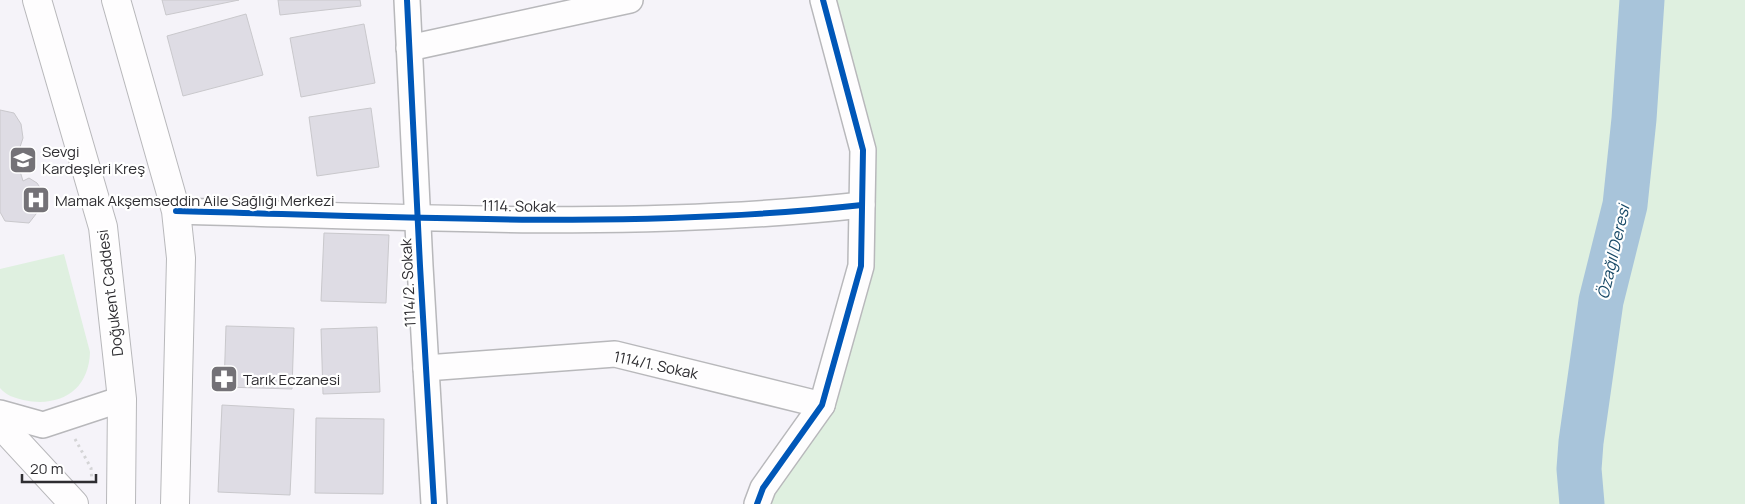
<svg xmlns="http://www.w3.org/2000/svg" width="1745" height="504" viewBox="0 0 1745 504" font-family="Manrope,sans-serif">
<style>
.green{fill:#dff0e0}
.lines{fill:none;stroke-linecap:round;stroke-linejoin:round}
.river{stroke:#a8c4da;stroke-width:45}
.building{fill:#dedce4;stroke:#c9c8cc}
.street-casing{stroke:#b8b8bb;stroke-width:28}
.secondary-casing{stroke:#b8b8bb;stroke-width:30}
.primary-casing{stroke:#b8b8bb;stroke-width:30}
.path{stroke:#d4d4d6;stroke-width:3;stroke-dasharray:2.5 4;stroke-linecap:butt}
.street{stroke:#fefdfe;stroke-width:25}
.secondary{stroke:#fefdfe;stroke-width:28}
.primary{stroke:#fefdfe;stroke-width:28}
.cycleway-casing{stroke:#fff;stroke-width:9}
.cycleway{stroke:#0057b8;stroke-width:6}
.labels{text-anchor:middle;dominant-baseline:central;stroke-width:4.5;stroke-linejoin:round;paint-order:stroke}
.poi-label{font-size:15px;fill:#2e2d31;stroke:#fff;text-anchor:start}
.street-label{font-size:15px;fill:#2e2d31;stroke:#fff}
.water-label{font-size:16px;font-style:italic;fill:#164866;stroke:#fff}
</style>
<rect width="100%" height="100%" fill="#f5f3f9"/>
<g class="green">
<path d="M823,0H1745V504H757L822,405L861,266L863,150Z"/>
<path d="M64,254L90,352C89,391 59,408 23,400C13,397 7,396 0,388V269Z"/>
</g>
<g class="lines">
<path class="river" d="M1582,504L1579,469L1581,442L1601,301L1625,205L1634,119L1642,0"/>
</g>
<g class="building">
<path d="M162,0H239L166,15Z"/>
<path d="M278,0H360L361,6L280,15Z"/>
<path d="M246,14L263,75L183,96L167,36Z"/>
<path d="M364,24L375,83L301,97L290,38Z"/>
<path d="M371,108L379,167L317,176L309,117Z"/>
<path d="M0,110L14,113L21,124L23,138L20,147L14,151L23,181L29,178L37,183L43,192V205L29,223L5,221L0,212Z"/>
<path d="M324,233L389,235L386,303L321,301Z"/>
<path d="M226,326L294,328L292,389L224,387Z"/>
<path d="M377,327L380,392L323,394L321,329Z"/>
<path d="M222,405L294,409L290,495L218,492Z"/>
<path d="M316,418L384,419L383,494L315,493Z"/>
</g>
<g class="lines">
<g class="street-casing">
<g id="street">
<path d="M407,0L420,266L434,504"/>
<path d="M409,48L630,0"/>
<path d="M176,211C404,217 634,230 862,205"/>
<path d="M426,368L615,354L822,405"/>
<path d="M0,413L43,425L122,399"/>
<path d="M757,504L763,488L822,405L861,266L863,150L823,0"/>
</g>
</g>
<g class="secondary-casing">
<path id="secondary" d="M0,424L74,504"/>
</g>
<g class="primary-casing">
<g id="primary">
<path d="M37,0L103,227L122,399L121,504"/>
<path d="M116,0L176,211L181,258L175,504"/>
</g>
</g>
<path class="path" d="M75,439L91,468L92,483"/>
<use href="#street" class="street"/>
<use href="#secondary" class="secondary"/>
<use href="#primary" class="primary"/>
<g class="cycleway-casing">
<g id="cycleway">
<path d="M407,0L420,266L434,504"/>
<path d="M176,211C404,217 634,230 862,205"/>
<path d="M757,504L763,488L822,405L861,266L863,150L823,0"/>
</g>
</g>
<use href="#cycleway" class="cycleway"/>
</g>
<defs>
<g id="school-square" transform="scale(1.4375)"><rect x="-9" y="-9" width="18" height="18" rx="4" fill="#747277" stroke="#fff"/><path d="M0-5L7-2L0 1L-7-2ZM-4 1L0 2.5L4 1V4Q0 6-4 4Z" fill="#fff"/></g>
<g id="hospital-square" transform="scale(1.4375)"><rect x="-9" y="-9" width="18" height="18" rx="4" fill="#747277" stroke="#fff"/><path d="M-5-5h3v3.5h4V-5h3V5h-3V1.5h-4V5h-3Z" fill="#fff"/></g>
<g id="pharmacy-square" transform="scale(1.4375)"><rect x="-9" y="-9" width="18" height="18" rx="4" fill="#747277" stroke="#fff"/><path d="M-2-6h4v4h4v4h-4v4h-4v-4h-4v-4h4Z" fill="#fff"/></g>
</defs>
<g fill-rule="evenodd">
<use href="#school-square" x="23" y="160"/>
<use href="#hospital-square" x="36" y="200"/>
<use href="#pharmacy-square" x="224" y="379"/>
</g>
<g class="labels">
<g class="poi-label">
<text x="42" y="151">Sevgi<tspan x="42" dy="17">Kardeşleri Kreş</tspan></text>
<text x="55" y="200">Mamak Akşemseddin Aile Sağlığı Merkezi</text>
<text x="243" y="379">Tarık Eczanesi</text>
</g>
<g class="street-label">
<text transform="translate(519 206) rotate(1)">1114. Sokak</text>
<text transform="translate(408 283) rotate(-93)">1114/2. Sokak</text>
<text transform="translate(110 293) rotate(-97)">Doğukent Caddesi</text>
<text transform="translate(656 365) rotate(12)">1114/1. Sokak</text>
</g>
<g class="water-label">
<text transform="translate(1613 252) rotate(-77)">Özağıl Deresi</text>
</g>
</g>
<path d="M22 474v8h74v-8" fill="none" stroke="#2e2d31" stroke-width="2.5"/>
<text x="30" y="474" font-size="15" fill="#2e2d31" stroke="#ffffff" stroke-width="4" paint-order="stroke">20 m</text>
</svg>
